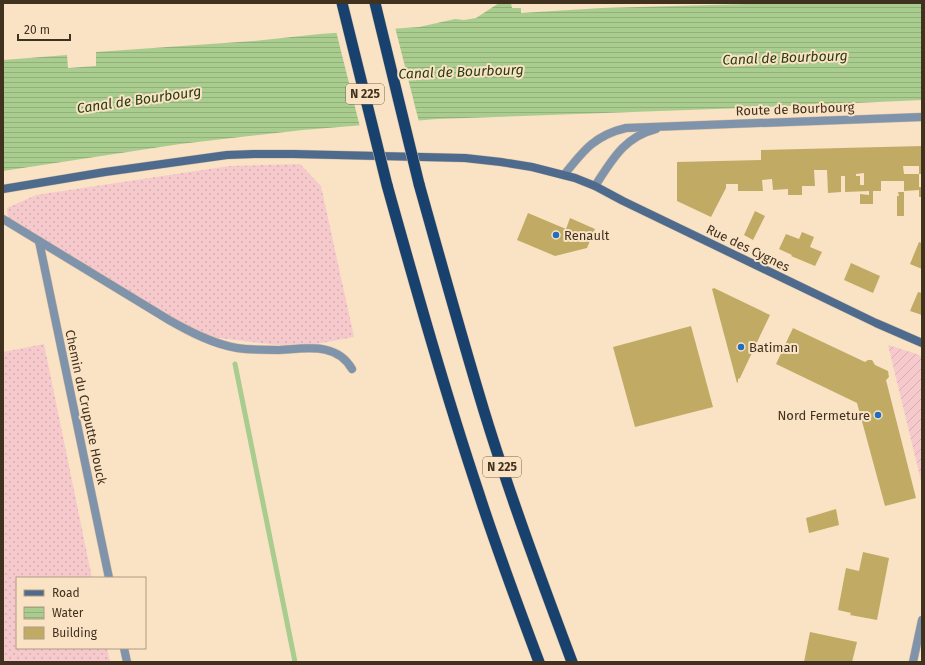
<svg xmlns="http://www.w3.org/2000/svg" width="925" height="665" viewBox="0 0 925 665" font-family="'Fira Sans',sans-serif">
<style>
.grass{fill:url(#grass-dots)}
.garden{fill:url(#garden-furrows)}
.water{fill:url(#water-rules)}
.pier{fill:#fae2c5}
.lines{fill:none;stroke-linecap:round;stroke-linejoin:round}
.stream{stroke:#a9cd8e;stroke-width:5}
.building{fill:#c1ab64;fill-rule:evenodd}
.minor-casing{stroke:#d5bfa4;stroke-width:9}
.secondary-casing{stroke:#d5bfa4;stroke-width:9}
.trunk-casing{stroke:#d5bfa4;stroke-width:12}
.minor{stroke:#7f93ab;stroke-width:8}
.secondary{stroke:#4e6b8d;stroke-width:8}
.trunk{stroke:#18426d;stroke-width:11}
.trunk-bridge-casing{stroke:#d5bfa4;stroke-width:12;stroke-linecap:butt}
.trunk-bridge{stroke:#18426d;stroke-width:11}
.poi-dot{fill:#1f6fbe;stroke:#fae2c5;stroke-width:1.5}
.labels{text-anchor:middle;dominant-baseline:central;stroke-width:4;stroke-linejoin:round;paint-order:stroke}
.shield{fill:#fae2c5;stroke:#786751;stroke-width:1}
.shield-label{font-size:12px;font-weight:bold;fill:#41321f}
.street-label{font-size:13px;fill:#41321f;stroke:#fae2c5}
.poi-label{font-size:13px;fill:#41321f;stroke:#fae2c5;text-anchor:start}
.water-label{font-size:14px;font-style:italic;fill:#273e11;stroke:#fae2c5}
</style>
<defs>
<pattern id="grass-dots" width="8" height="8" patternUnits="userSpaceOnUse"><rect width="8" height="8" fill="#f6cacd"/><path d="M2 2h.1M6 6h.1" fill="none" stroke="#d4aeb0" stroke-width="1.8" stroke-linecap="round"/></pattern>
<pattern id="garden-furrows" width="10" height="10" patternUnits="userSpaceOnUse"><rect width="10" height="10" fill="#f6cacd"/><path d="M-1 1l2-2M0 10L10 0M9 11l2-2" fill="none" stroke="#d4aeb0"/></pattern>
<pattern id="water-rules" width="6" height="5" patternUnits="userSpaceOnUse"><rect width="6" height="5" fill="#a9cd8e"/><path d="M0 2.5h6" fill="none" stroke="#93b07a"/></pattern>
</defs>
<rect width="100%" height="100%" fill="#fae2c5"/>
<g class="grass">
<path d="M300,164L321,186L354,337L316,344L276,345L211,337L167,316L8,218L7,208L36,195L229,166Z"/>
<path d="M44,344L92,578H17V648H107L110,662H3V352Z"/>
</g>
<path class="garden" d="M888,345L917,354L922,357V485Z"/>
<path class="water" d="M499,3H511L512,8H521V13L602,8L781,3H922V100L743,108L437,119L303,130L180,144L3,171V60L67,55L68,68L96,66V52L253,41L320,34L419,27L455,19L464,20L476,18Z"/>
<path class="pier" d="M395,27L419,122L360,127L336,31Z"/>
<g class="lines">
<path class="stream" d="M235,364L295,662"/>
</g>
<g class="building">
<path d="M922,146V174H919V166H903L904,174H919V187H922V197H919V190L904,191V181H881V191H873V204H860V194L869,195V191L845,192V176H841V192L828,193L827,170H814L815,186H802V195H788V189L773,190L772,179L762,180L763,191H738V184H726V188L711,217L677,201V162L761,160V150ZM864,173V185H860V176H856V174Z"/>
<path d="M898,192H904V216H897V196H899Z"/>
<path d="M755,211L765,216L753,240L744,235Z"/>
<path d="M528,213L566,229L570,218L595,229L587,248L555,256L517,240Z"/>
<path d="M802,232L814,237L810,247L822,252L815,266L791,256L792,255L779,249L786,234L799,239Z"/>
<path d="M919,242L922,243V269L910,264Z"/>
<path d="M851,263L880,276L873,293L844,280Z"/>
<path d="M714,288L770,315L740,378L738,379V382L737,383L712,289Z"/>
<path d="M918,292L922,293V315L910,311Z"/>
<path d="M691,326L713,407L635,427L613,347Z"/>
<path d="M793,328L865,362L868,360H872L875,365L888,371L889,377L886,380L916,498L885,506L857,403L776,364Z"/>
<path d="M836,509L839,525L809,533L806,518Z"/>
<path d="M863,552L889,558L877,620L850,615L851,613L838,610L846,568L859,571Z"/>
<path d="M810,632L857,642L852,662H804Z"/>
</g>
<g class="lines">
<g class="minor-casing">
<g id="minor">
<path d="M564,175C583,151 595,135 626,128L922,117"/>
<path d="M595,186C612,160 624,137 656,129"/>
<path d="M3,219L169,320C190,332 213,344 237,348C250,350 264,350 277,350C304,349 336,341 352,369"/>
<path d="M39,241L109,578"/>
<path d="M124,648L127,662"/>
<path d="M913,662L922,620"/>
</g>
</g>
<g class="secondary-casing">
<path id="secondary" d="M3,189L105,172L227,155L254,154H293L465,158L501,162L532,167L575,178L595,186L623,201L876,323L922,343"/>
</g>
<g class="trunk-casing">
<g id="trunk">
<path d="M419,184C440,259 461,335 484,411C510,496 541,579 572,662"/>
<path d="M387,185C416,289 445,392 479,494C497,550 518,606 539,662"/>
</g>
</g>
<use href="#minor" class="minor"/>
<use href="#secondary" class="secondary"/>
<use href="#trunk" class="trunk"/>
<g class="trunk-bridge-casing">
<g id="trunk-bridge">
<path d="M342,3L387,185"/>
<path d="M375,3L419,184"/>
</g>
</g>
<use href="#trunk-bridge" class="trunk-bridge"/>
</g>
<g class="poi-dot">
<circle cx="556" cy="235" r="4"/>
<circle cx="741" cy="347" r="4"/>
<circle cx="878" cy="415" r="4"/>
</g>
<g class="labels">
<g class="shield">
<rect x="346" y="84" width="38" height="20" rx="3"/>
<rect x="483" y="457" width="38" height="20" rx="3"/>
</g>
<g class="shield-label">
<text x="365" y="94">N 225</text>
<text x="502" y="467">N 225</text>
</g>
<g class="street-label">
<text transform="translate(795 109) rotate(-2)">Route de Bourbourg</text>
<text transform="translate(748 248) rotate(26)">Rue des Cygnes</text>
<text transform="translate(86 407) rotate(78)">Chemin du Cruputte Houck</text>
</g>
<g class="poi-label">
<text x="564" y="235">Renault</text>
<text x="749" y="347">Batiman</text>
<text x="870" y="415" text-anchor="end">Nord Fermeture</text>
</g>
<g class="water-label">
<text transform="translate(785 58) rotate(-2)">Canal de Bourbourg</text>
<text transform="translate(461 72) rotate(-2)">Canal de Bourbourg</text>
<text transform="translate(139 100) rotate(-8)">Canal de Bourbourg</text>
</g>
</g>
<rect width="925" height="665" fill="none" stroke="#41321f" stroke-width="8"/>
<rect x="16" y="577" width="130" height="72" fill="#fae2c5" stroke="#b09c83"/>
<rect x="24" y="590" width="20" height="6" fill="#4e6b8d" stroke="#b09c83"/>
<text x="52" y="597" font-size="12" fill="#41321f">Road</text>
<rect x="24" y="607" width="20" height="12" fill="url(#water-rules)" stroke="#b09c83"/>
<text x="52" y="617" font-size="12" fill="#41321f">Water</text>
<rect x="24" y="627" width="20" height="12" fill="#c1ab64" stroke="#b09c83"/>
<text x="52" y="637" font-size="12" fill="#41321f">Building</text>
<path d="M18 34v6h52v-6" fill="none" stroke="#41321f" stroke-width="2"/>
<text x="24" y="34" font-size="12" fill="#41321f" stroke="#fae2c5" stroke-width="3" paint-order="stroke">20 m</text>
</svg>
